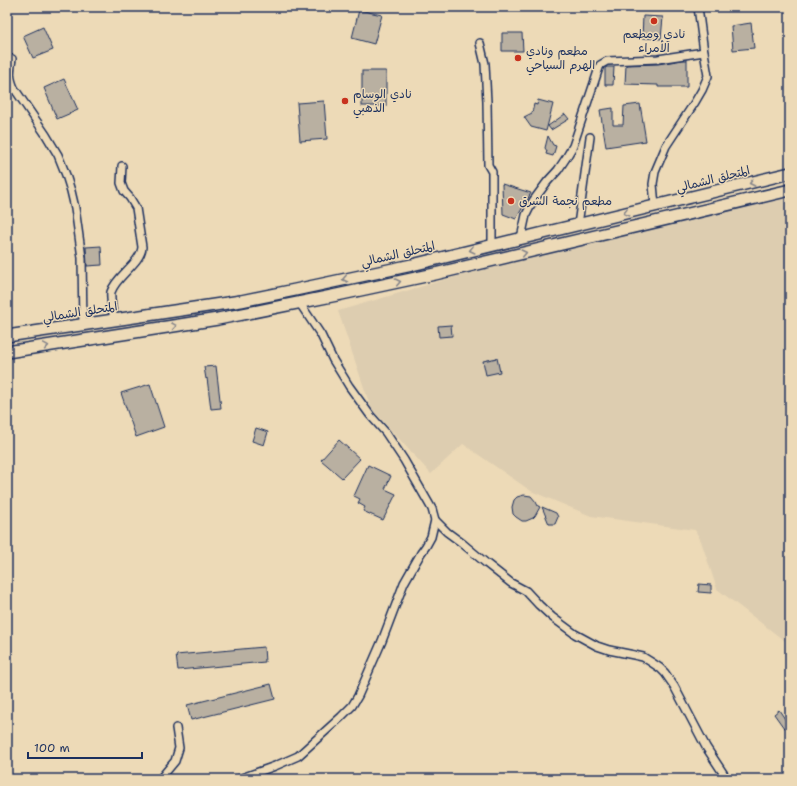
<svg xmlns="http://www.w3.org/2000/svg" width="797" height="786" viewBox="0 0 797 786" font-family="'Shantell Sans','Playpen Sans Arabic',sans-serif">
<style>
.built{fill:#ddcdb0}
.building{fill:#b9b0a1;stroke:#1b2f5e}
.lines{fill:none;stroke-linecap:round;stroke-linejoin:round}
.minor-casing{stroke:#1b2f5e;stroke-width:10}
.highway-casing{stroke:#1b2f5e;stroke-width:14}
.minor{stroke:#eddab7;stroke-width:7}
.highway{stroke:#eddab7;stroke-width:11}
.oneway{stroke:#84848a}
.poi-dot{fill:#c8321e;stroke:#eddab7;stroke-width:1.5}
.labels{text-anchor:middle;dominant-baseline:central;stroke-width:3;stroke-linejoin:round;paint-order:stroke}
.poi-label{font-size:12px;fill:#1b2f5e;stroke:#eddab7;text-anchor:start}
.street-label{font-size:12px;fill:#1b2f5e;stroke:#eddab7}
</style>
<rect width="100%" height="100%" fill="#eddab7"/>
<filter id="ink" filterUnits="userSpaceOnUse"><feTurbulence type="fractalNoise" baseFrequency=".025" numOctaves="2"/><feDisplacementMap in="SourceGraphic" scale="8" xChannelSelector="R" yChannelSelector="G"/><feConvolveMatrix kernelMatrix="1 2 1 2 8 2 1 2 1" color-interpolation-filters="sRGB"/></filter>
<g filter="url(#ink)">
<path class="built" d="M790,195V645L717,589L701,541L695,530L591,516L531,491L463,444L431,474L371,408L338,311L478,270L582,243Z"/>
<g class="building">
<path d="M359,10L382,15L374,44L352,38Z"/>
<path d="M643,16L663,17L661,39L642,38Z"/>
<path d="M751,23L754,48L733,50L731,26Z"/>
<path d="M43,27L53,50L33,58L23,36Z"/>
<path d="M502,33H522L523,51H502Z"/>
<path d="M683,60H687V87H658V85L625,84L626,65L658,64Z"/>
<path d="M607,67H614L613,85H605V68Z"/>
<rect x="362" y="71" width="24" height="35"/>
<path d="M64,79L78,110L57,119L44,88Z"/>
<path d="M538,100L553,104L546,131L531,127L524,117L532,113L534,104L537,105Z"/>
<path d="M324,101L327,139L300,141L297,103Z"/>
<path d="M640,104L646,141L606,147L600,110L613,108V125H623L624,106Z"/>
<path d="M565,114L569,119L551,130L548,126Z"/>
<path d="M548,136L553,145L556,146L553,156L546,154L547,151L545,148Z"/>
<path d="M502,184L531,193L516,219L503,214Z"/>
<path d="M101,246L102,265L87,266L86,247Z"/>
<path d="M451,325L452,336L439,337L438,326Z"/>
<path d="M497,358L500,372L486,375L483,361Z"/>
<path d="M216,366L221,408L211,409L207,378L206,379L204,367Z"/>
<path d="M150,384L164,427L136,437L121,393Z"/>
<path d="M256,428L268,432L264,445L252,441Z"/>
<path d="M339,440L360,459L342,478L321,460Z"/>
<path d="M368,465L391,476L385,489L396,494L383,520L363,511L365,507L358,503L360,499L354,496Z"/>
<path d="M524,495L531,496L536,502L538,506L540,507L535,516L533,518L526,521H522L516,517L513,514L512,507L514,500L517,497Z"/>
<path d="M542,507L556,513L558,517L555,524H549Z"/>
<path d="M699,584L711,585V593L698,592Z"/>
<path d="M264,647L265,662L178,670L176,655Z"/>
<path d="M271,684L275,699L191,720L187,705Z"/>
<path d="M779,710L789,725L784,728L774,714Z"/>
</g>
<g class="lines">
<g class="minor-casing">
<g id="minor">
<path d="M480,43L485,64L487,102L488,165L492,172V245"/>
<path d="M12,59C10,72 9,76 14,88L46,135L58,155L66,175L71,191L75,208L82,258L83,325"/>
<path d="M655,206L653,184L655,172L666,146L695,102L702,90L708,76L704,52L698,7"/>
<path d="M578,225L590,137"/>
<path d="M521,238L526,215L533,201L547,182L558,170L566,158L573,146L600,65L607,61L658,59L704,52"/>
<path d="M299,302L321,335L333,360L349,386L370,415L386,433L404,460L432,509L435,520L447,532L462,543L487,564L511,583L526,591L539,605L552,617L575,634L597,646L609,650L634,655L643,657L651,662L660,668L665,673L674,686L706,747L727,779"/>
<path d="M114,320C113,314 110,298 111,292C116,276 141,263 142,247L136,208L130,198L124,191L121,183L122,166"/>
<path d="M160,779L175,761L179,748L176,728"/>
<path d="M239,779L275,766L298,756L341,717L352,706L358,696L382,641L404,583L421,553L426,546L431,537L435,520"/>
</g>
</g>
<g class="highway-casing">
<g id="highway">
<path d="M7,336L241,301L295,290L412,265L790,173"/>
<path d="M7,352L218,319L337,295L435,274L790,190"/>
</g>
</g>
<use href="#minor" class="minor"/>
<use href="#highway" class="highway"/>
</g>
<defs><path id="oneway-chevron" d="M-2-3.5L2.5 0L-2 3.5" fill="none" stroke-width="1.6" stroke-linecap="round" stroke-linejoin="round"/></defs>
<g class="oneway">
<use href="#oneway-chevron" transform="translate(752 183) rotate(166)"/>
<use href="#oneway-chevron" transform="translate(626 213) rotate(166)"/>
<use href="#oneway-chevron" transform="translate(472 250) rotate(166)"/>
<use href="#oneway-chevron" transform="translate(524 253) rotate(-13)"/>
<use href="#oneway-chevron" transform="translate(345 279) rotate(168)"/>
<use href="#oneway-chevron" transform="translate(398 282) rotate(-12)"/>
<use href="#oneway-chevron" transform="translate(174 326) rotate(-9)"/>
<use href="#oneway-chevron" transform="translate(46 346) rotate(-9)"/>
</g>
</g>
<g class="poi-dot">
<circle cx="654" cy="21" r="4"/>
<circle cx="518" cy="58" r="4"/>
<circle cx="345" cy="101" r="4"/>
<circle cx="511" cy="201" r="4"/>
</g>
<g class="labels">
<g class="poi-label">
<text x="654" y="34" text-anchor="middle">نادي ومطعم<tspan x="654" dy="14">الأمراء</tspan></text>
<text x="526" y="51">مطعم ونادي<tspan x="526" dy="14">الهرم السياحي</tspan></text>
<text x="353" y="94">نادي الوسام<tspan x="353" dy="14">الذهبي</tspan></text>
<text x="519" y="201">مطعم نجمة الشرق</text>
</g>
<g class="street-label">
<text transform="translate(713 179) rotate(-14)">المتحلق الشمالي</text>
<text transform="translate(398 254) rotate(-13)">المتحلق الشمالي</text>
<text transform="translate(80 312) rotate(-9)">المتحلق الشمالي</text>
</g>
</g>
<rect width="797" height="786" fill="none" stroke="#eddab7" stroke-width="24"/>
<rect x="12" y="12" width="773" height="762" fill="none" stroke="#1b2f5e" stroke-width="1.5" filter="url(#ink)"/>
<path d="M28 752v6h114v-6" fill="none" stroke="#1b2f5e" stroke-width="2"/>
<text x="34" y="752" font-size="12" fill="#1b2f5e" stroke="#eddab7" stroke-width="3" paint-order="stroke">100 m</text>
</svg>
